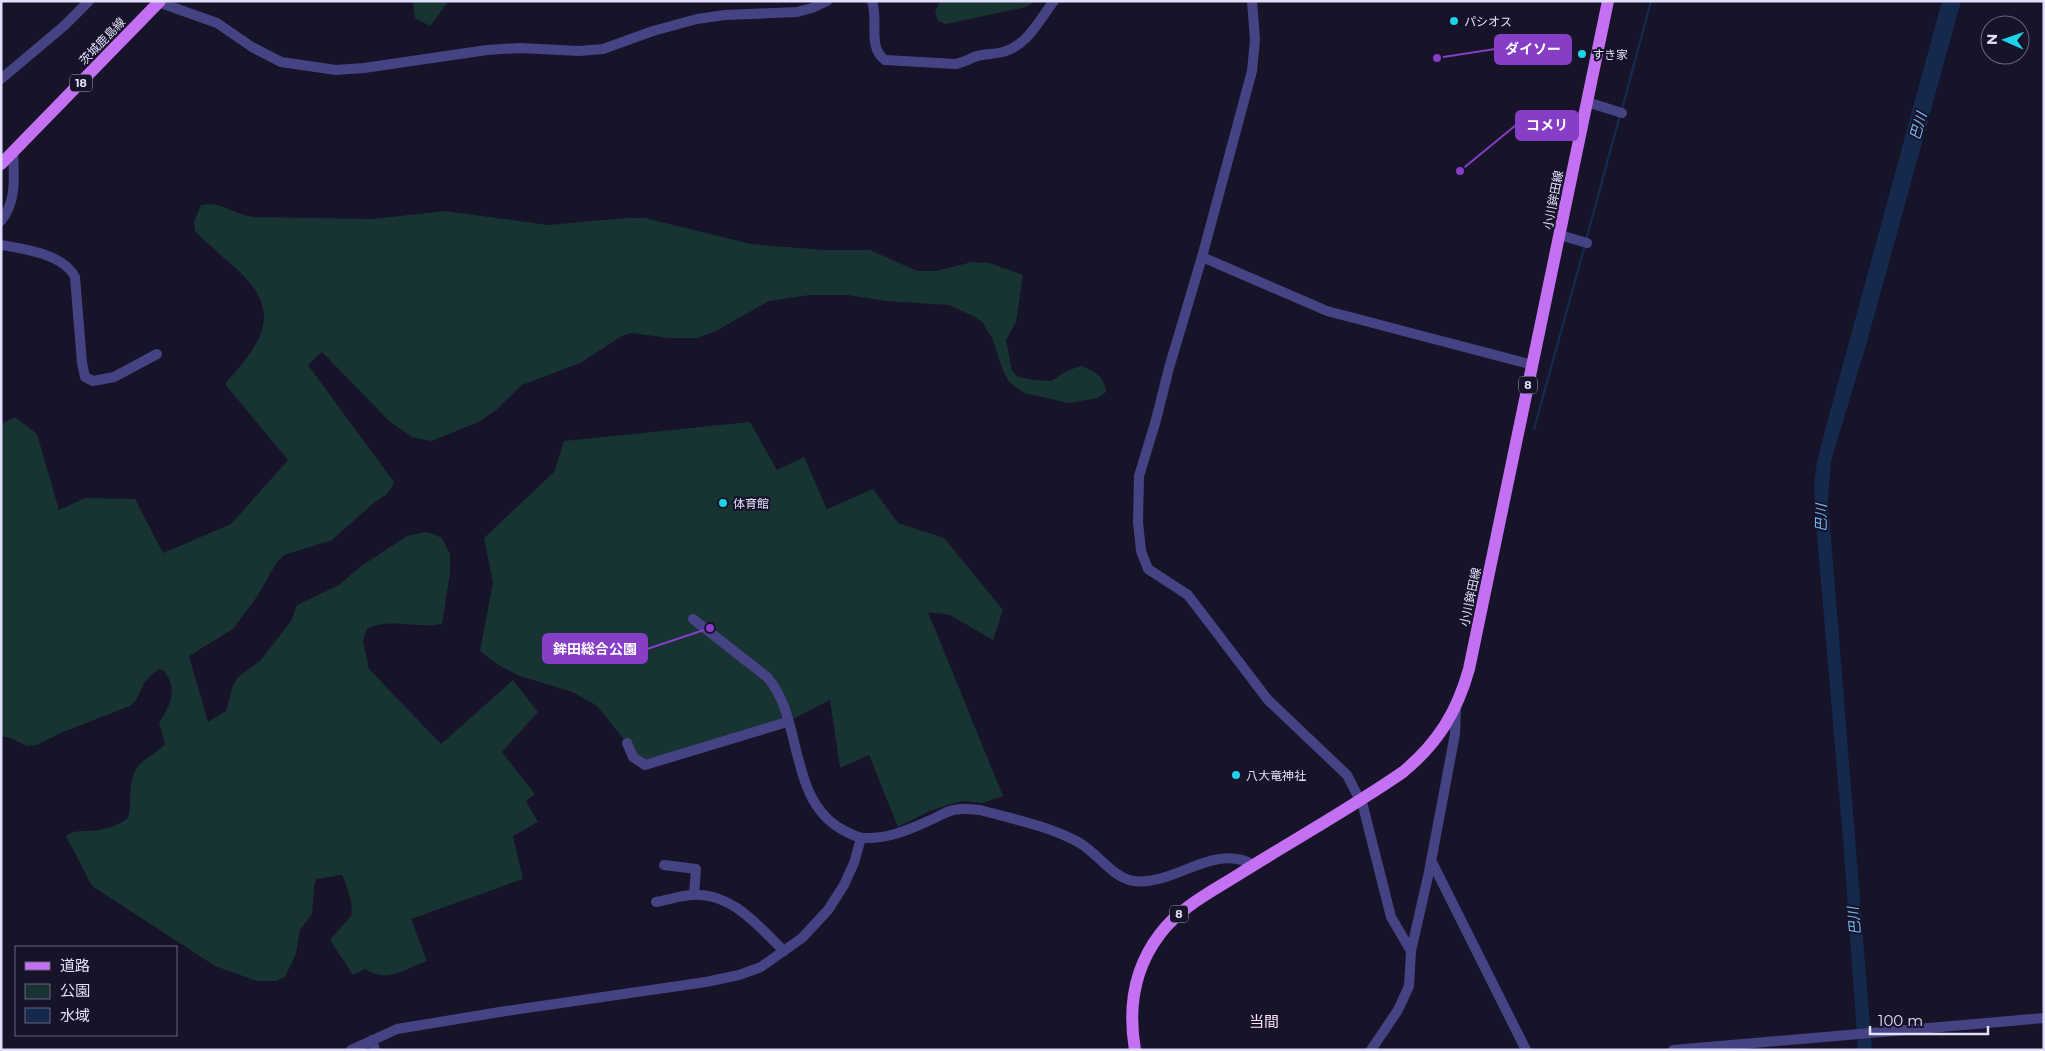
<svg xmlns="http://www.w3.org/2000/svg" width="2045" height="1051" viewBox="0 0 2045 1051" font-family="Montserrat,'Noto Sans JP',sans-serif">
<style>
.green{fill:#173332}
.water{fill:#14294c}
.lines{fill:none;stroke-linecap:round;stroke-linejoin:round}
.stream{stroke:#14294c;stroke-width:2.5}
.minor{stroke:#464384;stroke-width:10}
.major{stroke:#c370f2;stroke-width:12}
.poi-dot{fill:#1cd3ea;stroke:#171329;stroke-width:2}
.labels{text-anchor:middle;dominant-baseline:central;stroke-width:4;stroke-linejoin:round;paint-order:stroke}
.shield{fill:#171329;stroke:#a5a2bd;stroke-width:1}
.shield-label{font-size:11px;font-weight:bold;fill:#e2dffc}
.poi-label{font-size:12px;fill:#e2dffc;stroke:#171329;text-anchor:start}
.street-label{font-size:12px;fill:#e2dffc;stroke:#171329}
.water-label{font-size:14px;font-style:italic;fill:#76b7f3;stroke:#171329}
.quarter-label{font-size:15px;fill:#fce1f2;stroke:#171329}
.leader{fill:none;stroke:#853ec5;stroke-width:2}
.callout-dot{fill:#853ec5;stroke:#171329;stroke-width:2}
.callout{fill:#853ec5;stroke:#853ec5;stroke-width:2}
.callout-label{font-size:14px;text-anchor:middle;font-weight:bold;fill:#fff}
</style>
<rect width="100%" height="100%" fill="#171329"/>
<g class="green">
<path d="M413,1H449L430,26L415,18Z"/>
<path d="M945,1H1036L1026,7L946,24L938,21L935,12L939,3Z"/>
<path d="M210,204C225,205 238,215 253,217L373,219L445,211L548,225L626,218H645L751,244L824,250H870L917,271H936L972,262L989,263L1023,275L1016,322L1006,340L1012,371L1019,377L1034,380L1051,381L1069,370L1081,366C1095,371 1105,377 1106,392L1098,398L1069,403L1024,393L1009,382L1004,373L992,338L982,322L975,317L949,305L885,301L848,295H810L769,301L716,331L697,338H669L631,333L622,336L580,363L522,385L496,410L479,422L431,441L412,437L389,421L322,352L308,365L394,482C390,492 386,496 376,501L332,540L284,555L277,562L256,598L233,629L189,656L208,722L226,711L233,685L238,677L260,661L291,621L297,605L339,585L361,566L407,536L425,532L433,534L442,538L450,554V573L442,624C417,629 390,617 367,629L363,641L369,669L441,744L513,680L538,712L502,752L535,794L526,801L538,822L513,836L523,879L411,919L427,961C403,969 389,984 365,969L353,975L330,940L351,916C354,903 347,887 342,875L316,879L314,888L312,914L300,930L296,954L285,977L276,981H257L215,966L92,886L66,836C74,829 87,832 98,830C109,828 119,825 128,818C133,801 126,779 140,764C147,757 158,752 165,744L159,723C170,704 179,691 164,671L159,669C152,674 145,680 142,688C138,695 138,701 130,706L63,732L37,745L27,746L11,738L1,736V424L15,417L37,434L59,510L85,498L135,499L163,553L231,524L288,460L225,384C249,355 281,325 253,287C243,273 227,261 214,249C208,243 201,238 195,231L194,222L201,205Z"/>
<path d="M750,422L777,470L804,457L827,509L873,489L898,523L944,538L1003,610L993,640L950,615L928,612L1003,796L983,803L963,801L948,805L930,811L898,827L869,755L840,768L830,700L787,722L645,765L596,705L572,692L517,675L497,664L480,651L493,582L484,538L554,472L564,441Z"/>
</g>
<path class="water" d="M1942,1H1961L1867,342L1831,461L1828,500L1872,1050H1858L1844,852L1815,512L1814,484L1817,462L1828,419Z"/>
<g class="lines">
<g class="stream">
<path d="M1622,109L1651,1"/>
<path d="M1586,240L1620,115"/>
<path d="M1534,429L1585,245"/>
</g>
<g class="minor">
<path d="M155,1L217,23L252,47L281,62L336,70L364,68L487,50L520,48L579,51L603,49L653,31L697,19L725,15L797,12L812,8L827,1"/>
<path d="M872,1C879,21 867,47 885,60L955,64C963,63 969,59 977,56C985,54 995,54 1003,52C1028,45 1039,20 1054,1"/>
<path d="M1252,1L1255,40L1252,71L1202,257L1169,368L1156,420L1139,476L1138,522L1141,551L1148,569L1188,595L1268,700L1347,775L1363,806L1391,917L1411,951"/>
<path d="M1,79L64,26L89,1"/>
<path d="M1587,102L1622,113"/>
<path d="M1,221C17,201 14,176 13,152"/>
<path d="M1560,235L1587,243"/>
<path d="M1,245C25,249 63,254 75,277L82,363L85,377L93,381L114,377L157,354"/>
<path d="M1202,257L1327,311L1533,365"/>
<path d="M693,619L767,677C804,718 787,800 843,830C849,833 857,838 864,838C890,839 910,829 933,819C939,816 947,811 954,810C962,808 971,809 980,810C1013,819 1048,826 1078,842C1097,852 1112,878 1134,881C1175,886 1213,842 1254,865"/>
<path d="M627,743L633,757L645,765L787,722"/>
<path d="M1431,860L1526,1050"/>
<path d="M664,865L696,869L694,895"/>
<path d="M656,902C668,900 679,896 691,895C732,892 758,926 784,951"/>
<path d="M372,1040L375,1050"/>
<path d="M351,1050L397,1029L506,1011L706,982L739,975L761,967L802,938L828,910L844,885L854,863L861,838"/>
<path d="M1371,1050L1398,1010L1409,986L1411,951L1429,872L1455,734L1456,709"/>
<path d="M1673,1050L2044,1018"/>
</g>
<g class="major">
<path d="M1,164L160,1"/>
<path d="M1135,1050C1128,1009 1134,968 1160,934C1180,907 1213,891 1241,873C1295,839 1351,808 1403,772C1438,743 1457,712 1469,669L1608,1"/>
</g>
</g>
<g class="poi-dot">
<circle cx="1454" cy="21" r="5"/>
<circle cx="1582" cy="54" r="5"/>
<circle cx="723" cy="503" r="5"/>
<circle cx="1236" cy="775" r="5"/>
</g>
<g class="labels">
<g class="shield">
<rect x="70" y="74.5" width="22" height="17" rx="4"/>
<rect x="1519" y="376.5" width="18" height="17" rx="4"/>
<rect x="1170" y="905.5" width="18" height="17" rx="4"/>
</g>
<g class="shield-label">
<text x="81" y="83">18</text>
<text x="1528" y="385">8</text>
<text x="1179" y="914">8</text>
</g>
<g class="poi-label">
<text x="1464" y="21">パシオス</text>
<text x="1592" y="54">すき家</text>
<text x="733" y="503">体育館</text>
<text x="1246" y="775">八大竜神社</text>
</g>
<g class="street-label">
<text transform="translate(102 41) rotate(-46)">茨城鹿島線</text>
<text transform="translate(1553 200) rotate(-79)">小川鉾田線</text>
<text transform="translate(1470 597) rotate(-78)">小川鉾田線</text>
</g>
<g class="water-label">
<text transform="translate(1918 126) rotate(-74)">巴川</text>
<text transform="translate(1821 518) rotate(-89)">巴川</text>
<text transform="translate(1854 921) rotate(-95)">巴川</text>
</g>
<g class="quarter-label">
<text x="1264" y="1021">当間</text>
</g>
</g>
<path class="leader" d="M1437 58L1495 49M1460 171L1516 125M710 628L647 649"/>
<g class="callout-dot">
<circle cx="1437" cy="58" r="5"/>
<circle cx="1460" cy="171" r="5"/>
<circle cx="710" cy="628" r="5"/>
</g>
<g class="callout">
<rect x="1495" y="35" width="76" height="29" rx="5"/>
<rect x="1516" y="111" width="62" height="29" rx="5"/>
<rect x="543" y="634" width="104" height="29" rx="5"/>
</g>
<g class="callout-label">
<text x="1533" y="54">ダイソー</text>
<text x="1547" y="130">コメリ</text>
<text x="595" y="654">鉾田総合公園</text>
</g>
<rect width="2045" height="1051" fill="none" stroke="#e2dffc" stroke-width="5"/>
<rect x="15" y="946" width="162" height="90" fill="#171329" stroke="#68657d"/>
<rect x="25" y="962" width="25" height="8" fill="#c370f2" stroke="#68657d"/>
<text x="60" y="971" font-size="15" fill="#e2dffc">道路</text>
<rect x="25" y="984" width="25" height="15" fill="#173332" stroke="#68657d"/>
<text x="60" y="996" font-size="15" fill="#e2dffc">公園</text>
<rect x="25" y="1008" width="25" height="15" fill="#14294c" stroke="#68657d"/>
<text x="60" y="1021" font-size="15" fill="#e2dffc">水域</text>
<g transform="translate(2005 40) rotate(272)"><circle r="24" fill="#171329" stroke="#68657d"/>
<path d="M0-4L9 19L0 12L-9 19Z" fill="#1cd3ea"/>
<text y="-8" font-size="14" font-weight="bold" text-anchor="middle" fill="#e2dffc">N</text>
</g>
<path d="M1870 1026v8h118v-8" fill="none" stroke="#e2dffc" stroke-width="2.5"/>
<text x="1878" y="1026" font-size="15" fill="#e2dffc" stroke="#171329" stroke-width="4" paint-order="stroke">100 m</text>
</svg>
